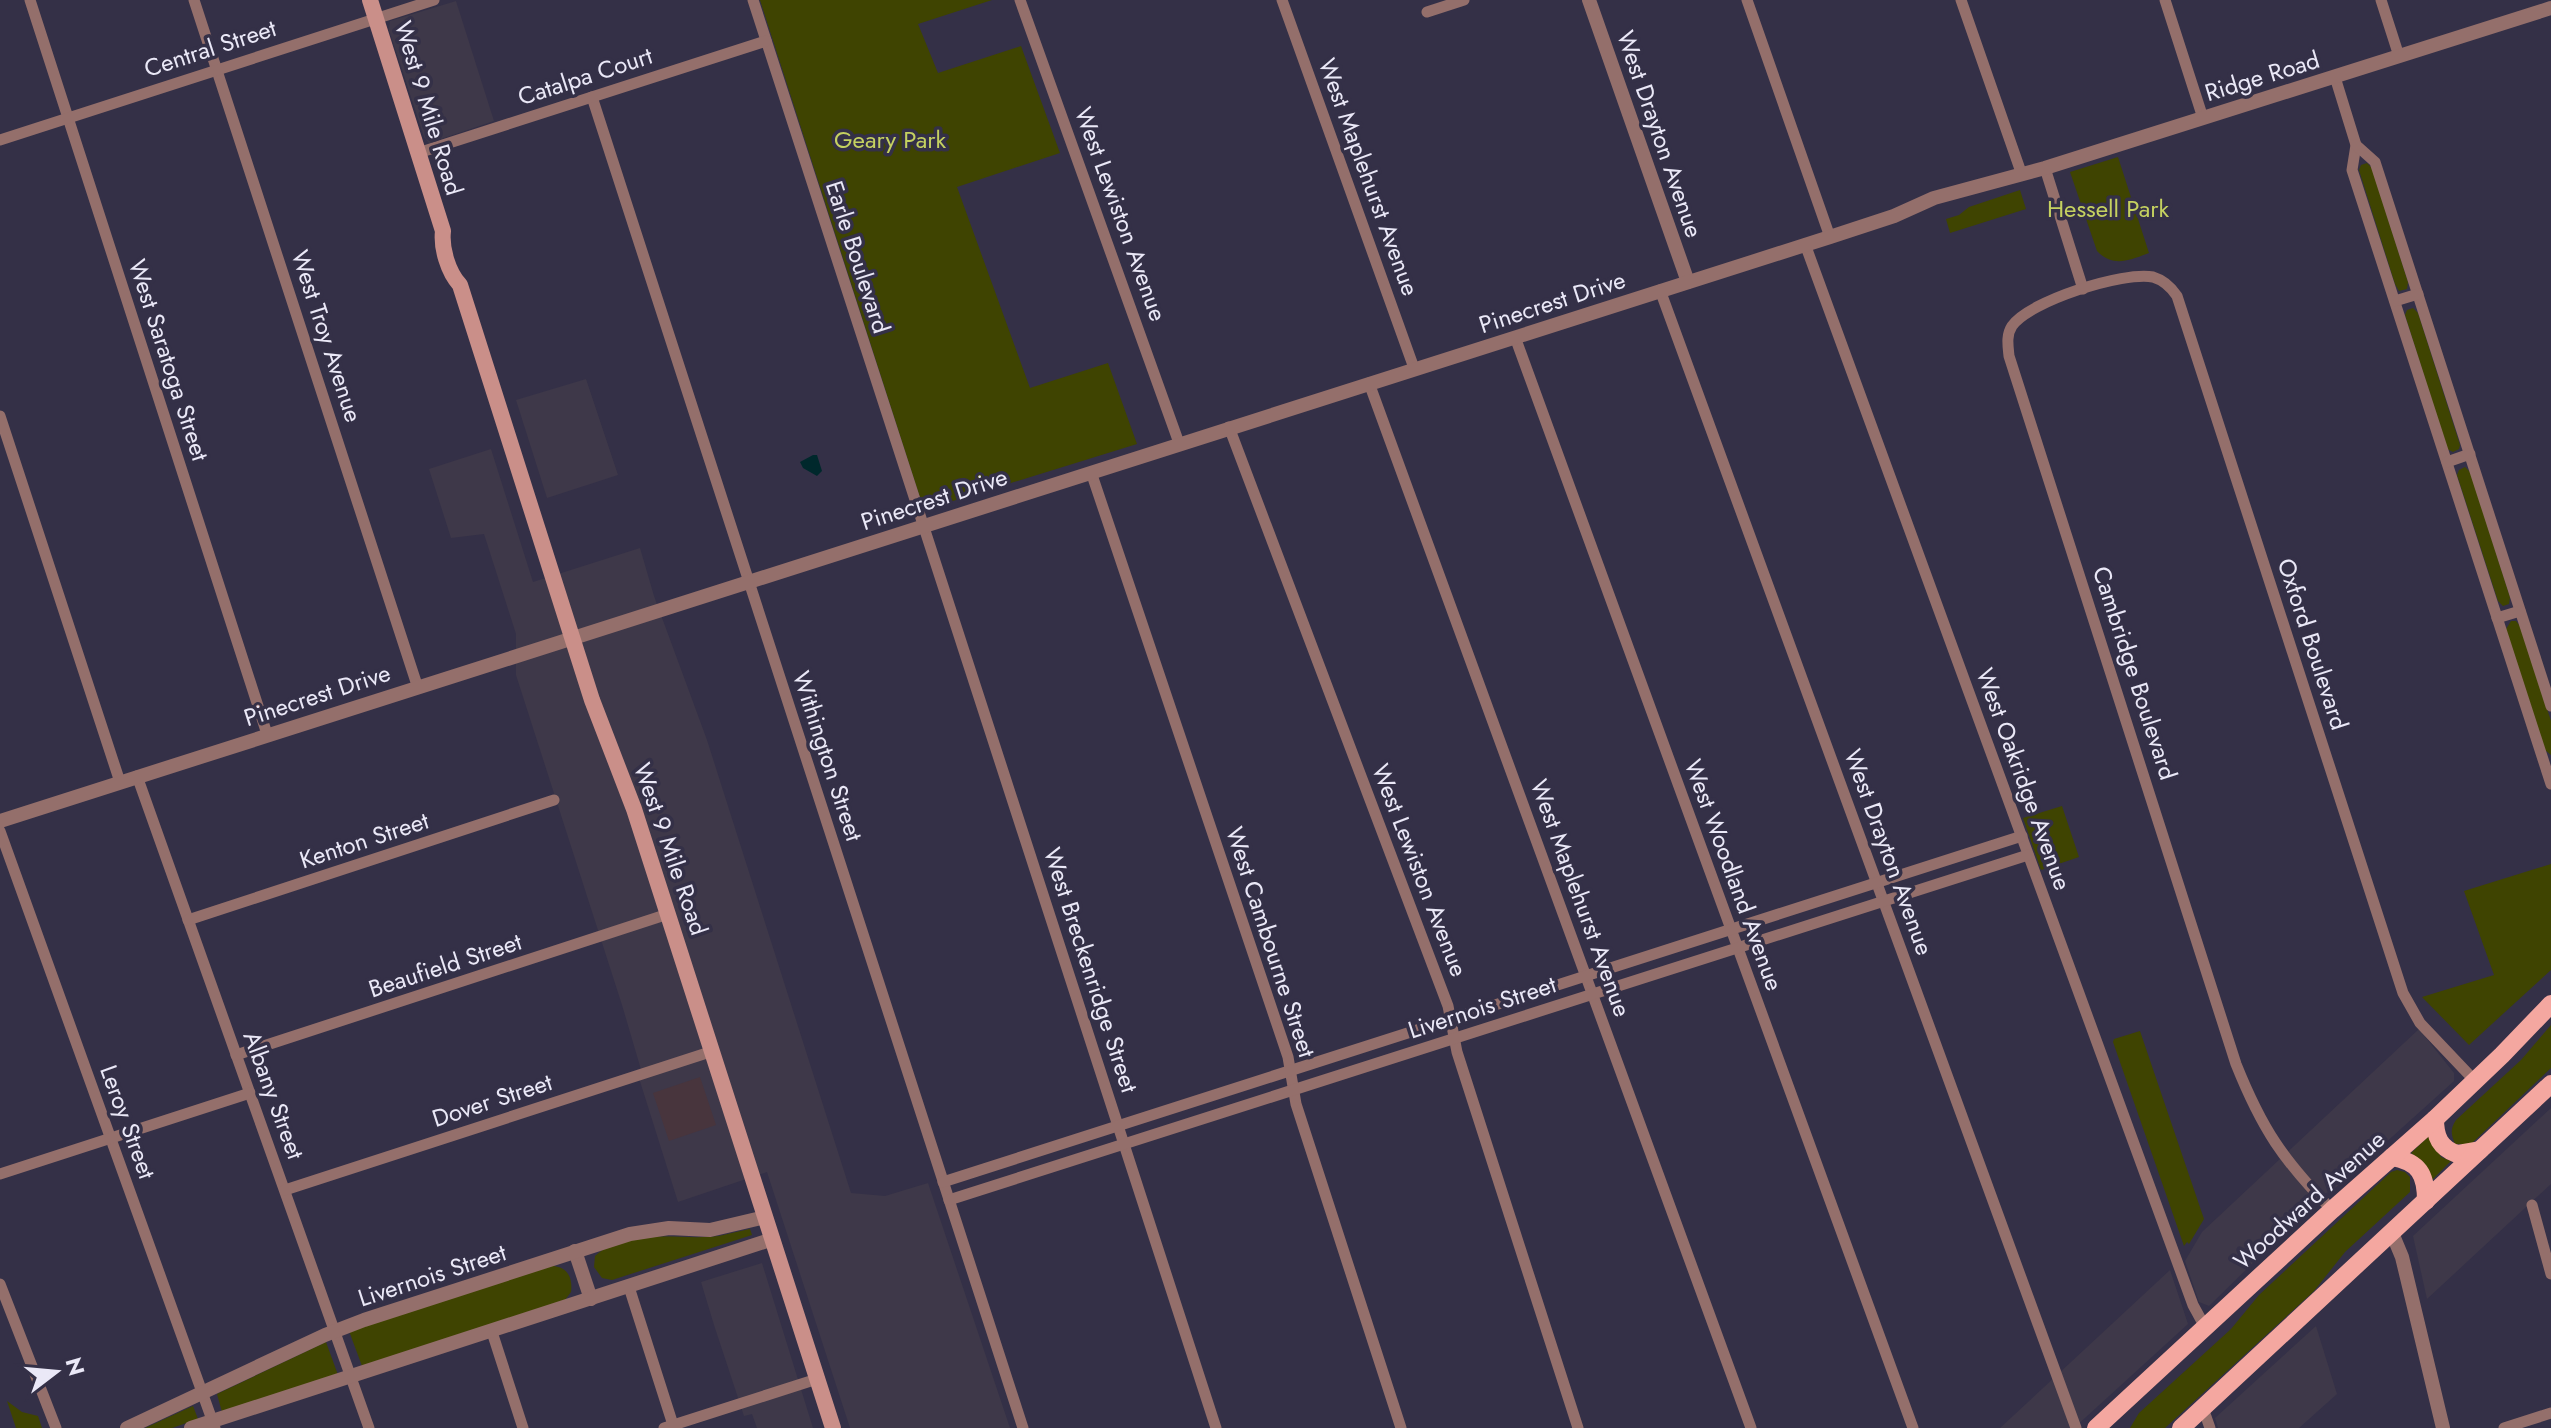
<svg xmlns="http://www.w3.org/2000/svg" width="2551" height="1428" viewBox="0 0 2551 1428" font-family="Jost,sans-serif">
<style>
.commercial{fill:#3e3849}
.industrial{fill:#48353d}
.green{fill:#3f4401}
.water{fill:#00282c}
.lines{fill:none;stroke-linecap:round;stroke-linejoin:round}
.minor{stroke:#946f6b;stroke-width:11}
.tertiary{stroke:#946f6b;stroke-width:14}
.secondary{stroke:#ca8f89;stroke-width:16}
.primary{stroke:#f4a7a0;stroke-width:18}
.labels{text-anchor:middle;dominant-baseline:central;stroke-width:7;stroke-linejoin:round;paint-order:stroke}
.street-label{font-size:24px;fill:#eae8f7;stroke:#343047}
.park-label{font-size:24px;fill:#c5d160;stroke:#343047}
</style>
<rect width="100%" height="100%" fill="#343047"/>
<g class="commercial">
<path d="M456,1L494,121L429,143L424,137L389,30L390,21Z"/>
<path d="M586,379L618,475L547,498L516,400Z"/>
<path d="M491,449L533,582L640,548L654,596L707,740L851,1193L885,1196L928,1183L1010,1428H850L767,1172L678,1202L638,1075L642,1073L622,1005L516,675V634L484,534L451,538L429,469Z"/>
<path d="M2419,1029L2454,1073V1081L2332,1191L2326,1193L2313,1204L2209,1306L2199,1302L2185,1261L2202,1232Z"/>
<path d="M2551,1108V1184L2427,1299L2413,1236Z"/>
<path d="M762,1263L813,1428H757L752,1414L744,1416L714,1325L701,1282Z"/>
<path d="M2170,1270L2188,1324L2074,1428H2000Z"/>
<path d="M2316,1326L2337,1394L2299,1428H2218L2215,1418Z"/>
</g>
<path class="industrial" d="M700,1077L716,1125L669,1141L653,1093Z"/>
<g class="green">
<path d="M760,0H992L918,24L938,73L1021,46L1060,153L957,187L1030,388L1108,363L1137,444L924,510Z"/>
<path d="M2118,157L2149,253C2130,260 2113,268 2097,251L2070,172Z"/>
<path d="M2367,163L2372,168L2408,282L2407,289L2399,291L2395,284L2359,170L2361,165Z"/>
<path d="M2020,190L2026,209L1950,233L1946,219L1959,215L1969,207Z"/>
<path d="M2413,308L2418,313L2460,445L2459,449L2453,452L2447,449L2405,315L2407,310Z"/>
<path d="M2465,467L2471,473L2510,597L2509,604L2503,606L2498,601L2457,475L2459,470Z"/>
<path d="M2511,621H2516L2520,626L2551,721V755L2545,750L2506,629Z"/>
<path d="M2062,806L2079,857L2041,870L2023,818Z"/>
<path d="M2551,864V970L2469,1045L2422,997L2494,975L2464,891Z"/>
<path d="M2551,1025V1068L2471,1144H2455C2451,1134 2450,1129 2456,1120L2521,1060Z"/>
<path d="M2140,1031L2204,1219L2189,1244L2187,1242L2184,1246L2113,1042L2114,1039Z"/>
<path d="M2430,1135L2441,1157L2451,1161L2431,1181L2423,1162L2411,1153Z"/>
<path d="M2397,1170L2405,1172L2410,1177V1192L2345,1252L2314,1291L2165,1428H2130L2139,1413L2231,1329L2259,1295L2391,1172Z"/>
<path d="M750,1229L752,1235L612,1280L602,1278L594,1267L595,1256C629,1226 679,1241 719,1236C729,1234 739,1231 750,1229Z"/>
<path d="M549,1266C566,1265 573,1276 571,1292L565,1300L362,1366L349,1331Z"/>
<path d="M326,1342L338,1375L222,1412L217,1394Z"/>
<path d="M7,1401L22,1412L38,1416L42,1428H16Z"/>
<path d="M193,1406L198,1419L172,1428H145Z"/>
</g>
<path class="water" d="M813,455H817L822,471L817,476L803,468L800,462Z"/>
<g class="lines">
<g class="minor">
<path d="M30,0L267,734"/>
<path d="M194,0L417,685"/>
<path d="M753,0L1216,1428"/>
<path d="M1020,0L1179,443"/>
<path d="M1282,0L1414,368"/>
<path d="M1747,0L1830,237"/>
<path d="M1961,0L2022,175"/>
<path d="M2165,0L2203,118"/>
<path d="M2381,0L2399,56"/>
<path d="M1427,12L1464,0"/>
<path d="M2335,77L2356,145L2352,170L2551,784"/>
<path d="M592,97L1023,1428"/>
<path d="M0,140L434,0"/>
<path d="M2356,145L2375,162L2551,706"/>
<path d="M418,153L766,41"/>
<path d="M2045,168L2083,289"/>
<path d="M1805,244L2193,1305L2205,1327"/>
<path d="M1660,290L2076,1428"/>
<path d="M2395,301L2418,294"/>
<path d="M1515,337L1913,1428"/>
<path d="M1369,383L1751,1428"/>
<path d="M0,416L120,782"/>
<path d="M1229,427L1448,1006L1457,1052L1578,1428"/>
<path d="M2447,462L2470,454"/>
<path d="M1091,472L1288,1057L1296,1104L1401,1428"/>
<path d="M2497,618L2520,611"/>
<path d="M137,776L369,1428"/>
<path d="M0,831L215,1428"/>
<path d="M188,920L554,800"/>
<path d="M236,1055L668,914"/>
<path d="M0,1174L250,1093"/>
<path d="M943,1182L2022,836"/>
<path d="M285,1190L713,1051"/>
<path d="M949,1200L2028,855"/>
<path d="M2532,1205L2551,1274"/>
<path d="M2332,1210C2283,1160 2262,1129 2236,1064L2009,356C2008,346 2006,335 2012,326C2029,301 2124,271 2153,277C2163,280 2171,287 2177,296L2403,993L2420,1023L2475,1081"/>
<path d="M0,1284L56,1428"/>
<path d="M629,1287L674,1428"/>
<path d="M492,1332L523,1428"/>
<path d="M2203,1408L2210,1428"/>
<path d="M664,1428L817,1379"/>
<path d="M2504,1428L2551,1413"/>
</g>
<g class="tertiary">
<path d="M1589,0L1688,282"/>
<path d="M0,821L1830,237L1894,216L1934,198L2045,168L2551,8"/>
<path d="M2392,1233L2402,1257L2443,1428"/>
<path d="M575,1251L591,1299"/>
<path d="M127,1428L325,1335L364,1320L630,1234L669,1228L710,1230L765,1217"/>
<path d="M191,1428L773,1239"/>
</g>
<path class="secondary" d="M370,0L443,231C441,248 448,272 460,285L592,700L634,809L833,1428"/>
<g class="primary">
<path d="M2435,1119C2435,1137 2440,1148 2457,1154L2480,1150"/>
<path d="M2392,1157C2419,1162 2426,1174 2426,1201"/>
<path d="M2096,1428L2332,1210L2435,1119L2502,1055L2551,1004"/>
<path d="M2181,1428L2551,1084"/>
</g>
</g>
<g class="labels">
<g class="street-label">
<text transform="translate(210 48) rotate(-18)">Central Street</text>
<text transform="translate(585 76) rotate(-18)">Catalpa Court</text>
<text transform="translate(2262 76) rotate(-17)">Ridge Road</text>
<text transform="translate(429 108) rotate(73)">West 9 Mile Road</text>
<text transform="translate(1660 134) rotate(71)">West Drayton Avenue</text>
<text transform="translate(1369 177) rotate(70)">West Maplehurst Avenue</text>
<text transform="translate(1121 214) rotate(70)">West Lewiston Avenue</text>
<text transform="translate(858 257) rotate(72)">Earle Boulevard</text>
<text transform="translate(1552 302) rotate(-18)">Pinecrest Drive</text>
<text transform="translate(327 336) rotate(72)">West Troy Avenue</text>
<text transform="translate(169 360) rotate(72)">West Saratoga Street</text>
<text transform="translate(934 499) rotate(-18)">Pinecrest Drive</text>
<text transform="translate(2313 644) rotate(72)">Oxford Boulevard</text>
<text transform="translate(2135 673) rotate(72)">Cambridge Boulevard</text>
<text transform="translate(317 695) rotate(-18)">Pinecrest Drive</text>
<text transform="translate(828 756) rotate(72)">Withington Street</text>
<text transform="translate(2024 779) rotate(70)">West Oakridge Avenue</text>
<text transform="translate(364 840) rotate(-18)">Kenton Street</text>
<text transform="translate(671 849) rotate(71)">West 9 Mile Road</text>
<text transform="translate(1889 852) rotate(70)">West Drayton Avenue</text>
<text transform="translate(1420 870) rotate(69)">West Lewiston Avenue</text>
<text transform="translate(1734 875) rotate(70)">West Woodland Avenue</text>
<text transform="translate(1581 898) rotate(70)">West Maplehurst Avenue</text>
<text transform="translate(1271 942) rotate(72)">West Cambourne Street</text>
<text transform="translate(445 965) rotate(-18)">Beaufield Street</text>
<text transform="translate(1091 970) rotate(72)">West Breckenridge Street</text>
<text transform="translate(1482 1007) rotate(-18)">Livernois Street</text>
<text transform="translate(274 1095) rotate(70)">Albany Street</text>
<text transform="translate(492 1100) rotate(-18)">Dover Street</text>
<text transform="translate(128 1122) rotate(70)">Leroy Street</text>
<text transform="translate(2309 1200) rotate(-42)">Woodward Avenue</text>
<text transform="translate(432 1275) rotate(-18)">Livernois Street</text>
</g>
<g class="park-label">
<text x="890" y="139">Geary Park</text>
<text x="2108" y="208">Hessell Park</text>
</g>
</g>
<g transform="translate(56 1372) rotate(74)" stroke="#343047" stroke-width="6" paint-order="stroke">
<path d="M0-6L14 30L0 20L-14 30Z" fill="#eae8f7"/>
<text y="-12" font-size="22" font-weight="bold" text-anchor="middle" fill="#eae8f7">N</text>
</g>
</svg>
